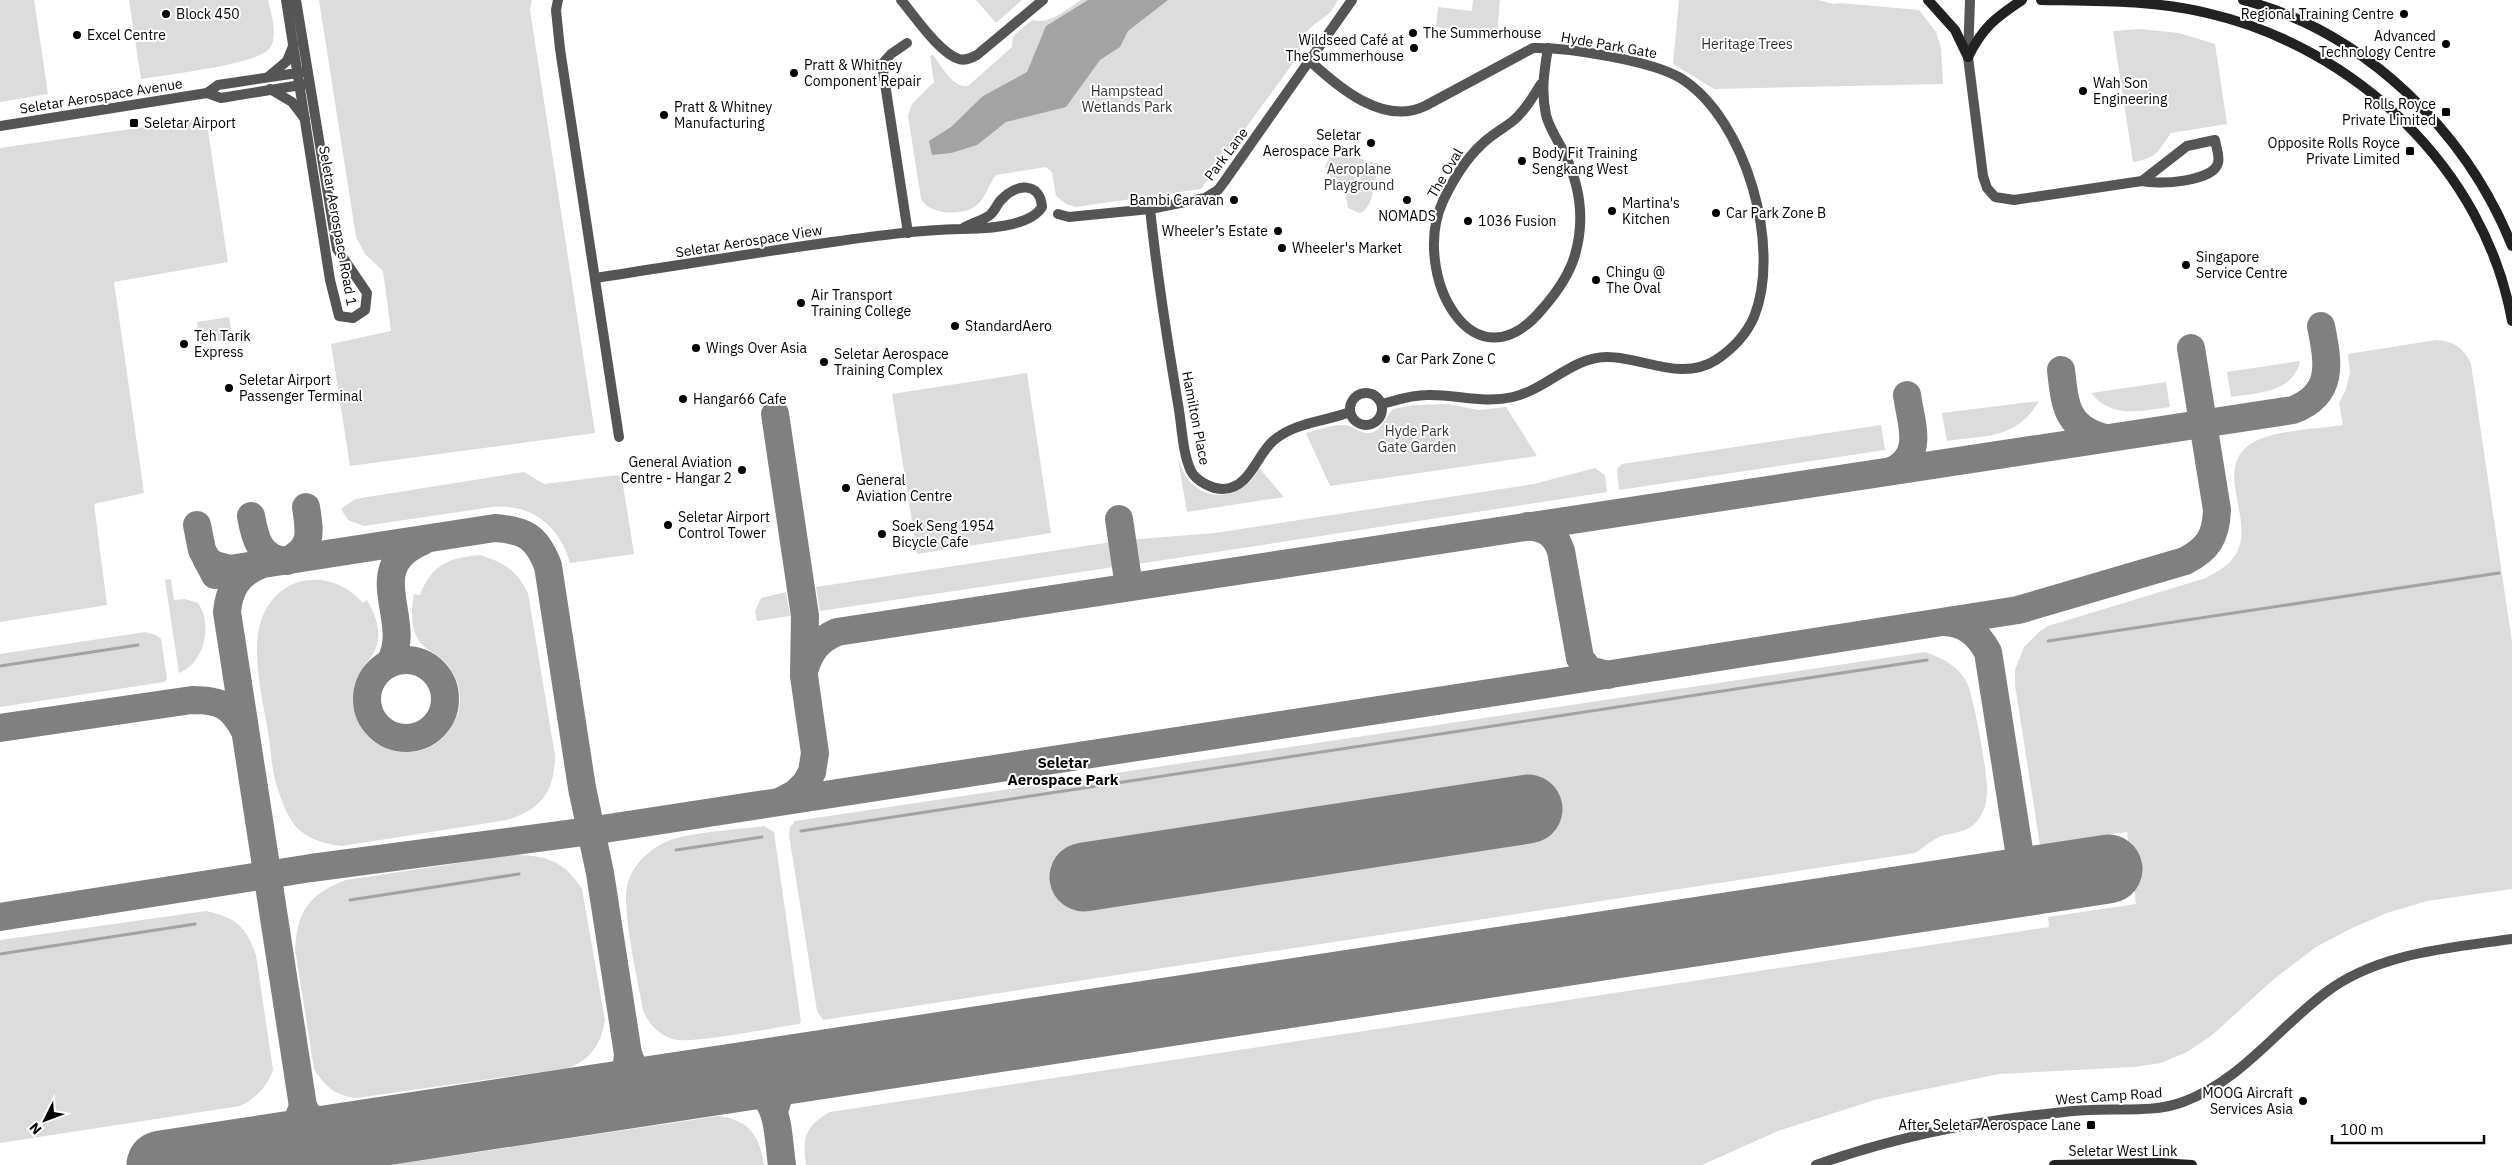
<svg xmlns="http://www.w3.org/2000/svg" width="2512" height="1165" viewBox="0 0 2512 1165" font-family="'IBM Plex Sans',sans-serif">
<style>
.green{fill:#dcdcdc}
.water{fill:#a3a3a3}
.lines{fill:none;stroke-linecap:round;stroke-linejoin:round}
.stream{stroke:#a3a3a3;stroke-width:3}
.taxiway{stroke:#808080;stroke-width:28}
.runway{stroke:#808080;stroke-width:69}
.street{stroke:#555;stroke-width:10}
.secondary{stroke:#222;stroke-width:10}
.poi-dot{fill:#000;stroke:#fff;stroke-width:2}
.labels{text-anchor:middle;dominant-baseline:central;stroke-width:4;stroke-linejoin:round;paint-order:stroke}
.poi-label{font-size:14px;fill:#000;stroke:#fff;text-anchor:start}
.park-label{font-size:14px;fill:#333;stroke:#fff}
.street-label{font-size:14px;fill:#000;stroke:#fff}
.neighbourhood-label{font-size:15px;font-weight:bold;fill:#000;stroke:#fff}
</style>
<rect width="100%" height="100%" fill="#fff"/>
<g class="green">
<path d="M0,0H34L48,94L0,102Z"/>
<path d="M129,0H268C271,14 279,37 269,49C258,64 164,75 141,79Z"/>
<path d="M319,0H532L530,10L595,433L350,466L331,344L391,331L383,271L365,254L356,237Z"/>
<path d="M976,0H1022L996,23Z"/>
<path d="M1081,0H1338C1335,5 1331,13 1326,16C1309,28 1301,33 1299,55L1201,189L1076,207L1066,204L1056,196L1052,172L1046,167L996,175C989,184 986,197 977,205C965,216 930,216 921,199L908,116L912,104L934,82L930,56L933,55C942,66 952,88 968,86L1012,47L1013,36L1032,20C1050,25 1065,10 1081,0Z"/>
<path d="M1473,0H1500L1497,34L1436,27L1438,7L1472,11Z"/>
<path d="M1679,0H1818L1834,4L1840,3L1919,10L1936,32L1941,48L1943,84L1714,89L1673,64Z"/>
<path d="M2139,29L2179,33L2215,44L2227,124L2171,133C2159,150 2156,159 2133,162L2113,31Z"/>
<path d="M206,118L228,262L114,282L144,493L94,504L107,605L0,622V148Z"/>
<path d="M1350,156L1378,164C1375,177 1374,209 1360,213L1348,208L1344,184L1330,177L1325,167L1329,158Z"/>
<path d="M229,317L233,339L200,344L197,322Z"/>
<path d="M2436,340C2454,341 2464,348 2471,364L2512,642V889L2427,901L2387,913L2350,929L2316,947L2274,979L2211,1036L2187,1052L2161,1063L2134,1067L1999,1074L1878,1099L1778,1131L1702,1165H806C802,1138 805,1126 830,1112L2049,927L2048,917L2136,904L2127,832L2040,845L2015,685V670L2024,647L2040,631L2048,626L2206,578C2216,572 2227,567 2234,557C2259,523 2210,469 2252,443C2274,430 2317,429 2343,425L2339,403L2346,389L2350,372L2348,354Z"/>
<path d="M2300,361C2293,393 2257,393 2231,397L2227,372Z"/>
<path d="M1027,373L1051,533L917,554L892,394Z"/>
<path d="M2166,382L2170,407C2140,411 2112,419 2091,393Z"/>
<path d="M2039,401C2017,439 1987,435 1947,441L1942,413Z"/>
<path d="M1448,404L1478,410L1506,407L1537,456L1330,486L1306,433C1318,430 1337,422 1349,426C1359,429 1364,437 1375,431C1384,426 1386,416 1393,409L1414,405Z"/>
<path d="M1881,425L1885,450L1619,490L1617,469L1622,464Z"/>
<path d="M1178,459C1182,468 1184,476 1191,483C1213,505 1248,494 1259,468L1284,497L1187,512Z"/>
<path d="M1595,468L1605,475L1607,492L1131,565L1126,540L1215,533L1534,484Z"/>
<path d="M524,472L544,484L618,475L622,479L634,554L570,563C560,526 531,503 492,507L364,526L348,520L341,509L355,499Z"/>
<path d="M1118,541L1121,566L820,611L816,587Z"/>
<path d="M480,555C503,562 517,570 528,593L555,756C554,792 542,809 507,820L342,846C325,844 310,840 297,828C287,817 280,797 276,783C272,769 271,753 269,738C264,704 250,654 261,621C277,573 331,567 363,603L367,600C374,613 380,625 378,640C376,655 365,663 358,676C346,701 357,735 383,747C398,754 416,754 430,747C443,740 452,729 457,716C465,694 456,669 438,656C432,651 424,648 420,642C410,628 411,609 414,594L420,595C432,564 449,558 480,555Z"/>
<path d="M171,579L174,600L185,599L198,603C213,624 205,663 179,673L165,580Z"/>
<path d="M786,592L790,616L757,621L755,611L761,598Z"/>
<path d="M145,632L156,635L161,639L167,679L164,682L0,707V654Z"/>
<path d="M1925,652C1942,658 1959,666 1967,683C1974,697 1988,776 1987,792C1987,802 1984,812 1978,820C1966,835 1952,831 1937,838C1929,842 1922,849 1915,853L823,1020L817,1011L789,835L790,827L795,821Z"/>
<path d="M764,826L774,832L801,1022L799,1024C775,1027 691,1045 673,1039C658,1034 650,1025 643,1011C638,980 622,914 627,886C632,864 652,846 673,839C702,831 734,830 764,826Z"/>
<path d="M512,855C546,855 563,860 582,889L605,1020C601,1044 592,1058 569,1068L356,1098C336,1096 324,1086 314,1069L295,949C297,911 310,893 346,880Z"/>
<path d="M206,911C236,918 245,925 256,955L273,1070C267,1087 256,1098 240,1106L0,1143V940Z"/>
<path d="M719,1116C750,1121 759,1135 764,1165H391Z"/>
</g>
<path class="water" d="M1088,0H1168L1128,31L1120,47L1100,60L1066,107L1006,122L977,145L951,153L932,155L929,141L951,127L983,96L1027,72L1046,26Z"/>
<g class="lines">
<g class="stream">
<path d="M2048,641L2499,573"/>
<path d="M0,666L138,645"/>
<path d="M801,831L1927,660"/>
<path d="M676,850L762,837"/>
<path d="M350,900L519,874"/>
<path d="M0,954L195,924"/>
</g>
<g class="taxiway">
<path d="M2061,370C2065,405 2066,428 2105,438"/>
<path d="M775,414L805,616L804,676L815,753L812,772L806,783L796,793L783,800"/>
<path d="M1892,471C1925,455 1911,424 1907,395"/>
<path d="M251,516C255,539 260,559 287,561C313,548 310,533 306,507"/>
<path d="M1119,519L1129,587"/>
<path d="M197,525L202,550L215,575"/>
<path d="M1528,526C1546,529 1555,533 1561,551L1580,658L1589,670L1608,675"/>
<path d="M207,560L215,565L230,569L495,528C525,530 537,537 548,566L582,788L600,873L628,1054C635,1075 646,1083 668,1088"/>
<path d="M260,565C238,574 229,589 227,612L312,1165"/>
<path d="M1944,622C1966,623 1978,634 1988,652L2024,882"/>
<circle cx="406" cy="699" r="39"/>
<path d="M389,664C416,622 358,568 423,541"/>
<path d="M805,668C811,649 819,640 837,632L2293,410C2335,394 2328,362 2321,326"/>
<path d="M0,728L192,700C221,700 231,705 245,731"/>
<path d="M0,917L311,868L590,831L1554,683L2018,610L2185,561C2208,549 2216,537 2217,510L2191,348"/>
<path d="M732,1078C781,1092 776,1122 782,1165"/>
<path d="M600,1098C619,1086 627,1076 628,1054"/>
<path d="M303,1107C314,1127 326,1133 348,1137"/>
<path d="M774,1111L782,1086L802,1067"/>
<path d="M270,1148L293,1131L303,1107"/>
</g>
<g class="runway">
<path d="M1084,877L1528,809"/>
<path d="M161,1165L2108,869"/>
</g>
<g class="street">
<path d="M286,0L330,280L339,316L353,318L365,310L367,293L337,249L296,0"/>
<path d="M558,0L556,10L560,49L619,437"/>
<path d="M901,0C914,15 940,54 959,59C965,61 971,58 977,55L1043,0"/>
<path d="M1970,0L1968,57L1983,176L1987,188L1995,197L2014,200L2142,181C2158,185 2213,182 2218,163C2220,156 2216,147 2215,140L2187,146L2142,181"/>
<path d="M907,43L891,54L882,64L908,233"/>
<path d="M1310,61C1338,87 1383,126 1425,106L1533,48C1567,47 1654,61 1682,79C1746,120 1782,247 1754,317C1746,335 1731,350 1716,360C1681,382 1643,357 1607,357C1572,357 1547,389 1513,397C1483,404 1456,394 1427,395C1411,395 1397,400 1382,404"/>
<path d="M268,77L287,61L294,44"/>
<path d="M1541,84C1533,96 1526,110 1514,120C1503,129 1491,135 1481,145C1465,160 1452,182 1443,201C1410,272 1473,395 1544,307C1557,292 1569,275 1575,255C1585,220 1580,185 1564,153C1558,140 1550,130 1546,115C1541,91 1544,72 1548,48"/>
<path d="M270,89L292,102L305,119"/>
<path d="M207,93L221,98L307,84"/>
<path d="M0,126L207,93L218,85L304,72"/>
<path d="M1150,209C1157,274 1167,339 1178,404C1182,425 1182,452 1191,471C1196,481 1212,489 1223,489C1250,488 1256,456 1273,441C1295,422 1324,422 1350,412"/>
<path d="M1058,214L1069,217L1150,209L1205,198L1218,190L1224,182L1352,0"/>
<path d="M595,278C674,266 753,253 832,242C875,236 918,230 961,229C983,229 1030,227 1042,207C1040,181 1016,184 1002,199C997,203 996,210 990,215C982,221 971,223 962,229"/>
<circle cx="1366" cy="409" r="16"/>
<path d="M1816,1165C1892,1138 1975,1121 2055,1113C2066,1112 2078,1110 2089,1110C2119,1108 2153,1113 2183,1102C2242,1080 2276,1030 2325,993C2377,953 2449,948 2512,939"/>
</g>
<g class="secondary">
<path d="M1928,0L1955,30L1968,57"/>
<path d="M2041,0C2097,1 2153,0 2207,13C2355,47 2485,169 2512,321"/>
<path d="M2243,0C2365,32 2466,131 2512,246"/>
<path d="M1968,57C1983,27 1995,18 2022,0"/>
<path d="M2054,1165L2160,1163L2192,1165"/>
</g>
</g>
<g class="poi-dot">
<circle cx="166" cy="14" r="5"/>
<circle cx="2404" cy="14" r="5"/>
<circle cx="1413" cy="33" r="5"/>
<circle cx="77" cy="35" r="5"/>
<circle cx="2446" cy="44" r="5"/>
<circle cx="1414" cy="48" r="5"/>
<circle cx="794" cy="73" r="5"/>
<circle cx="2083" cy="91" r="5"/>
<rect x="2441" y="107" width="10" height="10" rx="2.5"/>
<circle cx="664" cy="115" r="5"/>
<rect x="129" y="118" width="10" height="10" rx="2.5"/>
<circle cx="1371" cy="143" r="5"/>
<rect x="2405" y="146" width="10" height="10" rx="2.5"/>
<circle cx="1522" cy="161" r="5"/>
<circle cx="1234" cy="200" r="5"/>
<circle cx="1407" cy="200" r="5"/>
<circle cx="1612" cy="211" r="5"/>
<circle cx="1716" cy="213" r="5"/>
<circle cx="1468" cy="221" r="5"/>
<circle cx="1278" cy="231" r="5"/>
<circle cx="1282" cy="248" r="5"/>
<circle cx="2186" cy="265" r="5"/>
<circle cx="1596" cy="280" r="5"/>
<circle cx="801" cy="303" r="5"/>
<circle cx="955" cy="326" r="5"/>
<circle cx="184" cy="344" r="5"/>
<circle cx="696" cy="348" r="5"/>
<circle cx="1386" cy="359" r="5"/>
<circle cx="824" cy="362" r="5"/>
<circle cx="229" cy="388" r="5"/>
<circle cx="683" cy="399" r="5"/>
<circle cx="742" cy="470" r="5"/>
<circle cx="846" cy="488" r="5"/>
<circle cx="668" cy="525" r="5"/>
<circle cx="882" cy="534" r="5"/>
<circle cx="2303" cy="1101" r="5"/>
<rect x="2086" y="1120" width="10" height="10" rx="2.5"/>
</g>
<g class="labels">
<g class="poi-label">
<text x="176" y="14">Block 450</text>
<text x="2394" y="14" text-anchor="end">Regional Training Centre</text>
<text x="1423" y="33">The Summerhouse</text>
<text x="87" y="35">Excel Centre</text>
<text x="2436" y="36" text-anchor="end">Advanced<tspan x="2436" dy="16">Technology Centre</tspan></text>
<text x="1404" y="40" text-anchor="end">Wildseed Café at<tspan x="1404" dy="16">The Summerhouse</tspan></text>
<text x="804" y="65">Pratt &amp; Whitney<tspan x="804" dy="16">Component Repair</tspan></text>
<text x="2093" y="83">Wah Son<tspan x="2093" dy="16">Engineering</tspan></text>
<text x="2436" y="104" text-anchor="end">Rolls Royce<tspan x="2436" dy="16">Private Limited</tspan></text>
<text x="674" y="107">Pratt &amp; Whitney<tspan x="674" dy="16">Manufacturing</tspan></text>
<text x="144" y="123">Seletar Airport</text>
<text x="1361" y="135" text-anchor="end">Seletar<tspan x="1361" dy="16">Aerospace Park</tspan></text>
<text x="2400" y="143" text-anchor="end">Opposite Rolls Royce<tspan x="2400" dy="16">Private Limited</tspan></text>
<text x="1532" y="153">Body Fit Training<tspan x="1532" dy="16">Sengkang West</tspan></text>
<text x="1224" y="200" text-anchor="end">Bambi Caravan</text>
<text x="1622" y="203">Martina's<tspan x="1622" dy="16">Kitchen</tspan></text>
<text x="1726" y="213">Car Park Zone B</text>
<text x="1407" y="216" text-anchor="middle">NOMADS</text>
<text x="1478" y="221">1036 Fusion</text>
<text x="1268" y="231" text-anchor="end">Wheeler’s Estate</text>
<text x="1292" y="248">Wheeler's Market</text>
<text x="2196" y="257">Singapore<tspan x="2196" dy="16">Service Centre</tspan></text>
<text x="1606" y="272">Chingu @<tspan x="1606" dy="16">The Oval</tspan></text>
<text x="811" y="295">Air Transport<tspan x="811" dy="16">Training College</tspan></text>
<text x="965" y="326">StandardAero</text>
<text x="194" y="336">Teh Tarik<tspan x="194" dy="16">Express</tspan></text>
<text x="706" y="348">Wings Over Asia</text>
<text x="834" y="354">Seletar Aerospace<tspan x="834" dy="16">Training Complex</tspan></text>
<text x="1396" y="359">Car Park Zone C</text>
<text x="239" y="380">Seletar Airport<tspan x="239" dy="16">Passenger Terminal</tspan></text>
<text x="693" y="399">Hangar66 Cafe</text>
<text x="732" y="462" text-anchor="end">General Aviation<tspan x="732" dy="16">Centre - Hangar 2</tspan></text>
<text x="856" y="480">General<tspan x="856" dy="16">Aviation Centre</tspan></text>
<text x="678" y="517">Seletar Airport<tspan x="678" dy="16">Control Tower</tspan></text>
<text x="892" y="526">Soek Seng 1954<tspan x="892" dy="16">Bicycle Cafe</tspan></text>
<text x="2293" y="1093" text-anchor="end">MOOG Aircraft<tspan x="2293" dy="16">Services Asia</tspan></text>
<text x="2081" y="1125" text-anchor="end">After Seletar Aerospace Lane</text>
</g>
<g class="park-label">
<text x="1747" y="44">Heritage Trees</text>
<text x="1127" y="91">Hampstead<tspan x="1127" dy="16">Wetlands Park</tspan></text>
<text x="1359" y="169">Aeroplane<tspan x="1359" dy="16">Playground</tspan></text>
<text x="1417" y="431">Hyde Park<tspan x="1417" dy="16">Gate Garden</tspan></text>
</g>
<g class="street-label">
<text transform="translate(1609 45) rotate(10)">Hyde Park Gate</text>
<text transform="translate(101 96) rotate(-9)">Seletar Aerospace Avenue</text>
<text transform="translate(1226 154) rotate(-53)">Park Lane</text>
<text transform="translate(1445 173) rotate(-59)">The Oval</text>
<text transform="translate(338 226) rotate(80)">Seletar Aerospace Road 1</text>
<text transform="translate(749 241) rotate(-9)">Seletar Aerospace View</text>
<text transform="translate(1196 418) rotate(79)">Hamilton Place</text>
<text transform="translate(2109 1096) rotate(-4)">West Camp Road</text>
<text x="2123" y="1151">Seletar West Link</text>
</g>
<g class="neighbourhood-label">
<text x="1063" y="762">Seletar<tspan x="1063" dy="17">Aerospace Park</tspan></text>
</g>
</g>
<g transform="translate(45 1120) rotate(228)" stroke="#ffffff" stroke-width="4" paint-order="stroke">
<path d="M0-4L9 19L0 12L-9 19Z" fill="#000000"/>
<text y="-8" font-size="14" font-weight="bold" text-anchor="middle" fill="#000000">N</text>
</g>
<path d="M2332 1135v8h152v-8" fill="none" stroke="#000000" stroke-width="2.5"/>
<text x="2340" y="1135" font-size="15" fill="#000000" stroke="#ffffff" stroke-width="4" paint-order="stroke">100 m</text>
</svg>
